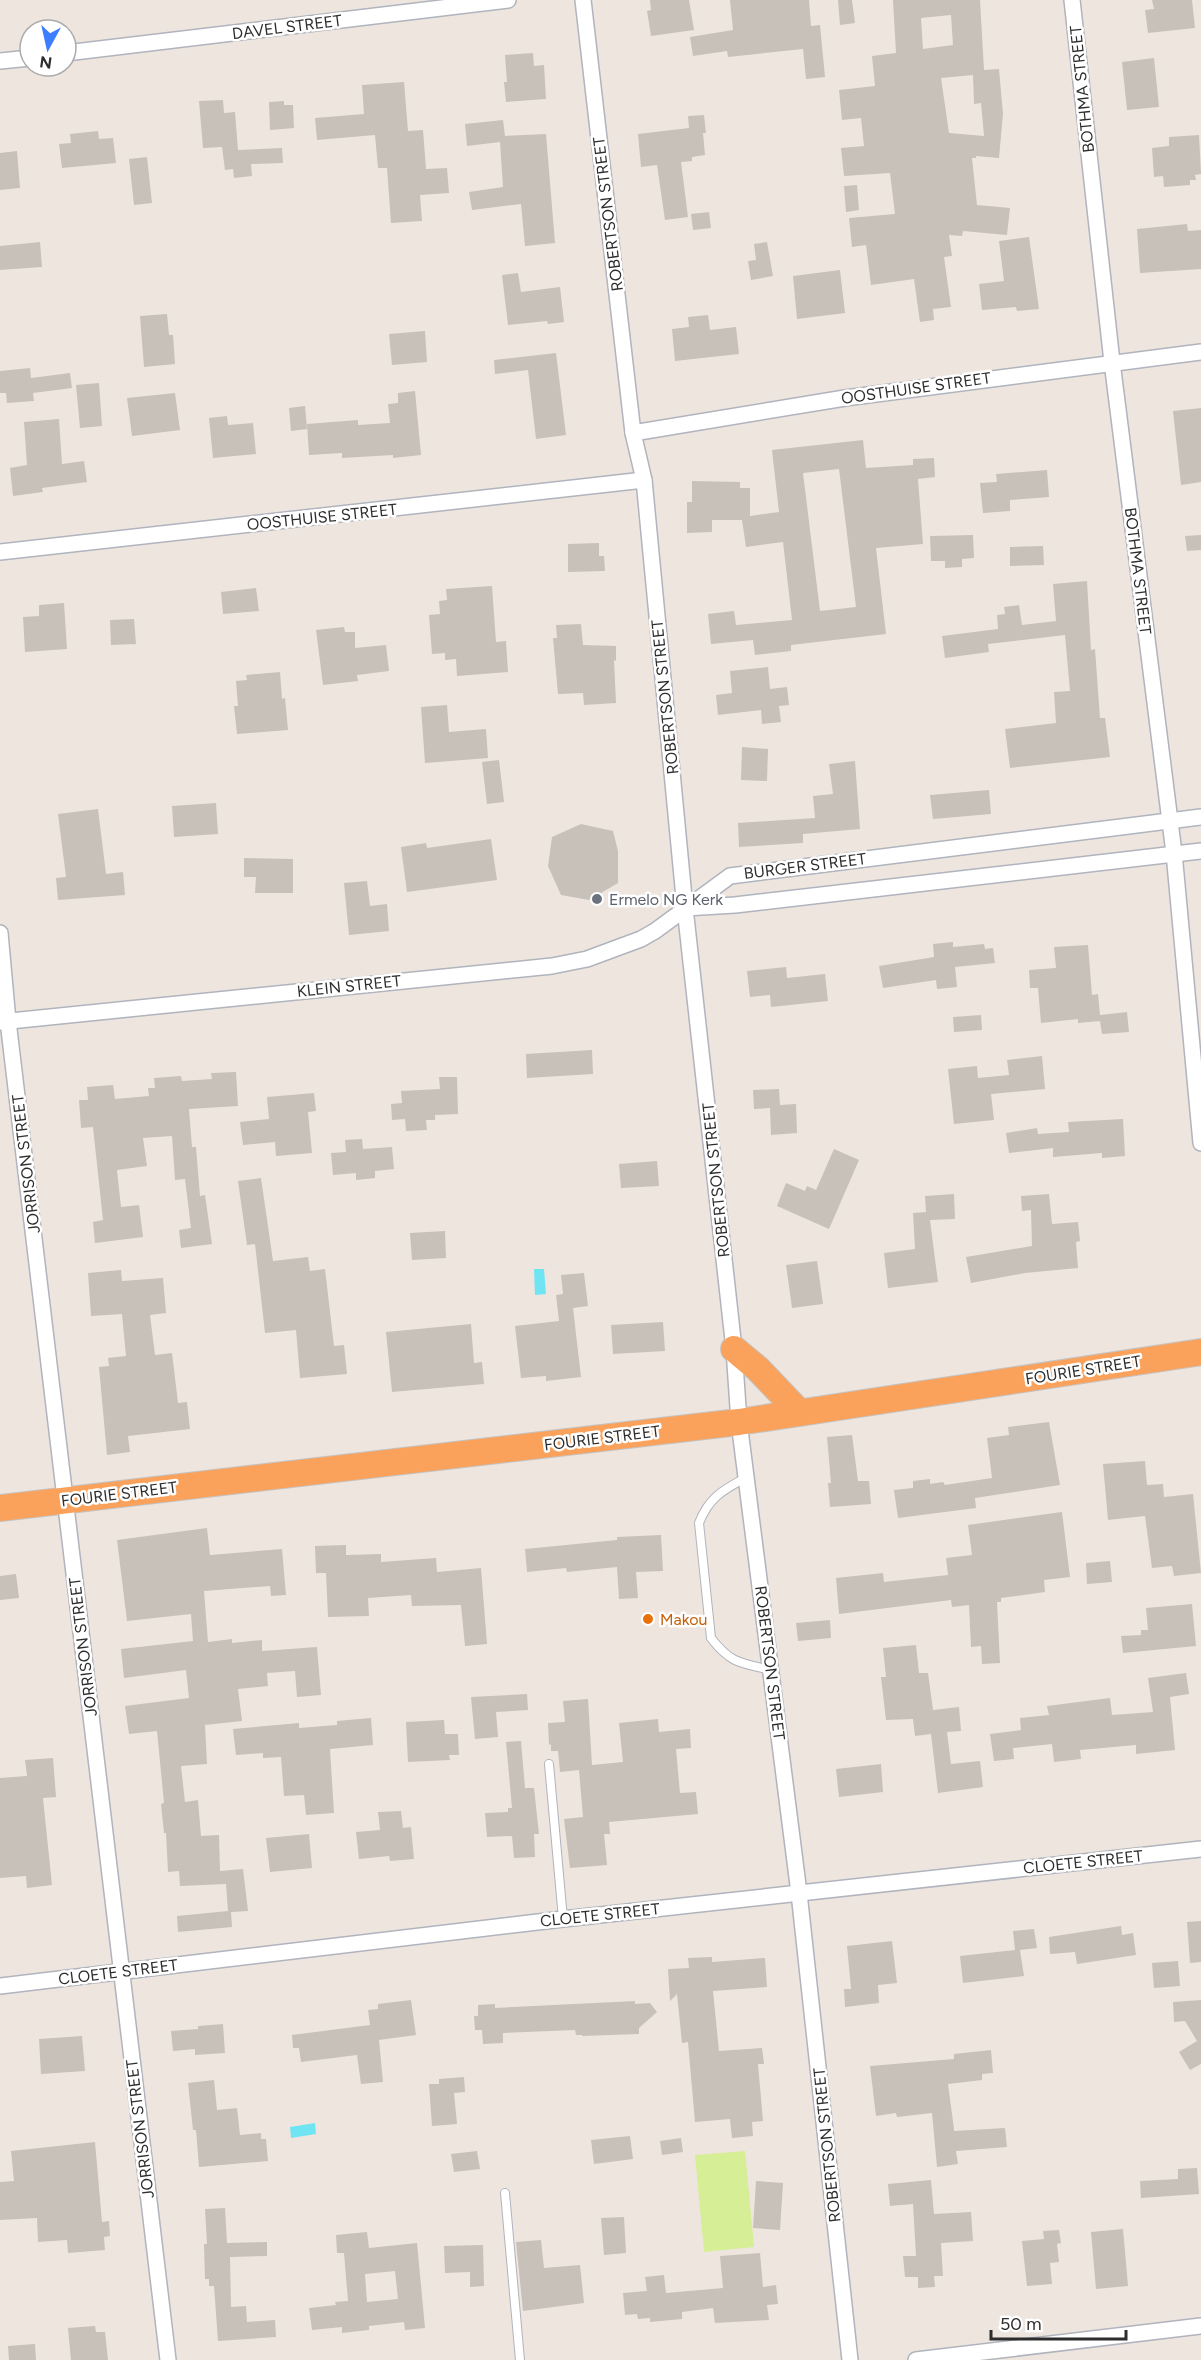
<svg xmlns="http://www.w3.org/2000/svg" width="1201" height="2360" viewBox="0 0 1201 2360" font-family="Figtree,sans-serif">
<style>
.pitch{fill:#d6ee95}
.water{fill:#6fe5f4}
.building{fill:#c7c1ba;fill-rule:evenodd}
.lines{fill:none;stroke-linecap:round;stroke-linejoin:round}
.service-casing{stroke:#afb4bd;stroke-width:10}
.minor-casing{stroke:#afb4bd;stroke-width:18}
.trunk-casing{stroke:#c4c4c4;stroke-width:28}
.service{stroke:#fff;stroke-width:8}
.minor{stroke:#fff;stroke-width:15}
.trunk{stroke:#faa25b;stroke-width:26}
.worship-dot{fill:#6b7280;stroke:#fff;stroke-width:2}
.food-dot{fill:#e8710a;stroke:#fff;stroke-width:2}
.labels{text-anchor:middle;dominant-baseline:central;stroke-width:5;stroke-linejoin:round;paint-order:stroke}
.street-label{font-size:16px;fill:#2d2d2d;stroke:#fff}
.worship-label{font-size:16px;fill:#5b616d;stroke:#fff;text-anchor:start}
.food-label{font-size:16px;fill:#c56008;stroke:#fff;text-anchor:start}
</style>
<rect width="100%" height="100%" fill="#efe5df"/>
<path class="pitch" d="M745,2151L754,2247L704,2252L695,2155Z"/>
<g class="water">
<path d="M534,1269H544L546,1294L535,1295Z"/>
<path d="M315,2123L316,2134L291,2138L290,2127Z"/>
</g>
<g class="building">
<path d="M650,0H689L694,30L651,36L647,11L651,10Z"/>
<path d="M730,0H809L811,26L820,25L825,77L806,79L803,49L728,57L727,51L693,56L690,37L733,30Z"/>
<path d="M838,0H852L855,23L840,25Z"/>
<path d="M893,0H980L984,70L999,69L1001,92L1003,114L999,158L976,156V158H972L977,205L1010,208L1007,235L963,231L962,236L949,235L952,256L944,257L951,307L933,309L934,320L920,322L914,279L871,285L866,245L852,247L849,218L895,214L890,173L844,176L841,148L864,146L861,118L842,120L839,90L875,86L872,56L896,53ZM951,15L953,45L923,49L921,18ZM973,75L974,104L981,103L984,136L949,133L941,78Z"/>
<path d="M1152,0H1192L1195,28L1148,33L1145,10L1154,9Z"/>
<path d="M533,53L534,66L544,65L546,99L506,102L504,82H507L505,55Z"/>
<path d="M1154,58L1159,107L1127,110L1122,62Z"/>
<path d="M404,82L408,131L423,130L426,169L447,168L449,193L420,195L422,221L391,223L387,168H378L375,135L317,140L315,118L364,114L362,85Z"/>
<path d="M223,100L224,113L235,112L238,150L282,148L283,163L251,164L252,176L234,178L233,169L225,170L222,147L203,148L199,101Z"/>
<path d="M284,101V105H293L294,128L270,130L269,102Z"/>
<path d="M704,115L706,133H703L705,155L692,157V161L681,162L688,217L665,220L657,165L641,167L638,134L689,128L688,116Z"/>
<path d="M503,120L505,136L546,134L555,243L525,246L521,204L472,210L469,192L503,187L500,142L467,146L465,124Z"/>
<path d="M98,131L99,139L113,138L116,163L62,168L59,144L71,143L70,134Z"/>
<path d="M1199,135L1201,174L1195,175L1196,180H1190V185L1164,187L1163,176L1154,177L1152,148L1169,146V137Z"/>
<path d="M17,151L20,188L0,190V153Z"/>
<path d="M147,157L152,203L134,205L129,159Z"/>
<path d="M857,185L859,210L846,212L844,186Z"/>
<path d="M709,212L711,228L693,230L691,214Z"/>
<path d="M1187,224L1188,231L1201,230V269L1140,273L1137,229Z"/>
<path d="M1029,237L1039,309L1017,311L1016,307L982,310L979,284L1004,281L999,241Z"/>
<path d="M40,242L42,267L0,270V246Z"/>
<path d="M767,242L773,276L751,280L748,261L756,260L754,244Z"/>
<path d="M840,270L845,313L797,319L793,276Z"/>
<path d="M518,273L521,292L560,287L564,322L548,324L547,321L508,325L502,275Z"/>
<path d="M167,314L169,335H173L175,364L144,367L140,316Z"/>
<path d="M708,315L710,330L736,327L739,354L675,361L672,329L689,327L688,317Z"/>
<path d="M425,331L427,362L392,365L389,334Z"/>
<path d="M556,353L566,435L536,439L528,370L495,374L494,360Z"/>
<path d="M30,368L31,378L70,373L72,388L33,393L34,401L7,403L6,393H0V371Z"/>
<path d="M99,383L102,426L80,428L76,385Z"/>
<path d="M415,391L421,455L393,458V455L342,458V453L309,455L307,424L358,420V425L390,423L388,404L398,403V393Z"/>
<path d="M175,393L180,430L132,436L127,398Z"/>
<path d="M305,406L307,429L291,431L289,408Z"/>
<path d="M1201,408V482L1181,485L1173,411Z"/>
<path d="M227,416L228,425L253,423L256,454L213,458L209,418Z"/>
<path d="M59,419L62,464L84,461L87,482L42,488L43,492L13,496L10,468L27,465L24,422Z"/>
<path d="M863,440L866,468L913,465V459L934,458L935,477L918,479L923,544L876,548L886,634L791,645V651L755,655L753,640L711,644L708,614L734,611L736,625L792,620L783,542L746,547L742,520H712V532L687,533V502H692V481L740,482V488H750V516L779,512L772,450ZM839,469L856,607L820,611L803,473Z"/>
<path d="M1047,470L1049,497L1010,500V511L983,513L980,483L997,482L996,474Z"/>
<path d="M973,535L974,558L962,559V567L945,568V561H931L930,536Z"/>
<path d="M1201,535V550L1187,551L1185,536Z"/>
<path d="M599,543V556H604L605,571L568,572V544Z"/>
<path d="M1043,546L1044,565L1010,566V547Z"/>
<path d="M1087,581L1091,650L1095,649L1100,718H1105L1110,757L1010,768L1005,729L1056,723L1054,692L1070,691L1065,635L988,644L989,652L945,658L942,636L998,629L997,615L1005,614L1004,607L1019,605L1022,625L1056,621L1053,584Z"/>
<path d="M492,586L496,642L506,641L508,672L457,676L456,659L445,660V653L432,654L429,615L440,614L439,601L447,600L446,589Z"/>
<path d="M256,588L259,611L223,614L221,592Z"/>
<path d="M64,603L67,649L25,652L23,617L39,616V605Z"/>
<path d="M134,619L136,644L111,645L110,620Z"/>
<path d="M581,624L583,645L616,646V661L614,660L616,703L584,705L583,693L558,694L553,638H557L556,625Z"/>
<path d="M344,627L345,632H355V648L386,645L389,671L357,675L358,681L323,685L316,630Z"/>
<path d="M768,667L770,689L787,687L789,705L779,706L781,722L762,724L761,710L718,715L716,695L732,693L730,671Z"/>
<path d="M280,672L282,699L285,698L288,730L237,734L234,706H238L236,681L247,680L246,675Z"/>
<path d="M447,705L449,732L486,729L488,758L425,763L421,707Z"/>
<path d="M742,747L768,749L767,781L741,780Z"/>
<path d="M499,760L504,802L487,804L482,762Z"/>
<path d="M855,761L860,829L803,834V843L739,847L738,823L815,818L813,796L833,794L829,764Z"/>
<path d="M989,790L991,814L933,819L930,795Z"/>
<path d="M216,803L218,834L174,837L172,806Z"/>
<path d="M98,809L106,874L123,872L125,895L58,900L56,878L66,877L58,814Z"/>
<path d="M581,824L613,831L618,851V883L589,900L561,895L548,866L552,837Z"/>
<path d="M491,839L497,880L407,892L401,847L426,843L427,848Z"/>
<path d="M244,858L293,859V893H255L256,877H244Z"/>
<path d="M367,881L370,906L387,904L389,931L349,935L344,883Z"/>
<path d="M953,942V947L984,944L985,949L993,948L995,963L955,967L957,987L937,989L936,980L883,988L879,966L934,957L933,944Z"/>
<path d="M1088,945L1092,995L1098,994L1100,1015L1127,1012L1129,1032L1102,1034L1100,1021L1078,1023V1019L1041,1023L1038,988H1030L1029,970L1056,968L1054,947Z"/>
<path d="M786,967L787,978L825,974L828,1001L771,1007L770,995L750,997L747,971Z"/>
<path d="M981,1015L982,1030L954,1032L953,1017Z"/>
<path d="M592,1050L593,1074L527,1078L526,1054Z"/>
<path d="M1042,1056L1045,1089L991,1094L994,1120L954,1124L948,1069L977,1066L978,1078L1009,1075L1007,1060Z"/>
<path d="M236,1072L238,1106L189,1109L192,1147H196L200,1196L205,1195L212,1244L181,1248L179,1230L191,1228L185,1179L175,1180L172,1136L143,1138L147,1166L117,1170L121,1207L139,1205L143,1237L95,1243L93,1222L103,1220L93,1127L81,1128L79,1100H88L87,1087L113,1085L115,1099L149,1096L148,1088H155L154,1078L181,1076L182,1081L212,1079L211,1073Z"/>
<path d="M439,1077H457L458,1114L435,1115V1120H426L427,1130L406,1131L405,1119L392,1120L391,1104L402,1103L401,1091L440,1089Z"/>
<path d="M779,1089L780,1105L796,1104L797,1133L771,1135L770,1108L754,1109L753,1090Z"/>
<path d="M314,1093L316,1111L308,1112L312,1153L276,1156L275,1142L243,1145L240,1122L269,1119L267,1097Z"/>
<path d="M1123,1119L1125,1156L1102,1158V1153L1053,1157V1148L1009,1153L1006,1133L1037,1128L1038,1134L1069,1132L1068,1122Z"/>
<path d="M362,1139L363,1149L392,1147L394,1169L375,1171V1178L356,1180V1173L333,1175L331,1153L346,1152L345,1140Z"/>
<path d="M834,1149L859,1160L829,1229L777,1206L786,1183L805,1191L807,1186L816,1190Z"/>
<path d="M657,1161L659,1186L621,1188L619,1164Z"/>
<path d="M261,1178L273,1261L308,1257L310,1271L325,1269L334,1346L344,1345L347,1374L300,1378L296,1330L265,1333L255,1244L247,1245L238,1181Z"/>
<path d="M954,1194L955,1219L930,1220L938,1282L888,1288L884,1253L915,1249L913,1213L926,1212L925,1196Z"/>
<path d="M1049,1194L1052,1224L1078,1222L1080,1241L1076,1242L1078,1268L1025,1273L971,1283L966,1257L1032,1246L1031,1210L1022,1211L1021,1196Z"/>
<path d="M445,1231L446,1258L412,1260L410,1233Z"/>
<path d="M817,1261L823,1304L792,1308L786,1265Z"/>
<path d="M121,1270L122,1281L163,1278L166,1313L150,1315L155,1355L172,1353L178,1403L187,1402L190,1429L128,1436L130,1452L107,1455L99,1367L109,1366L108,1358L126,1356L122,1314L91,1316L88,1273Z"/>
<path d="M584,1273L588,1306L573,1308L581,1377L546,1381V1376L521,1378L515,1326L559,1321L556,1295L563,1294L561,1275Z"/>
<path d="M663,1322L665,1351L613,1354L611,1325Z"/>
<path d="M471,1324L474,1363L482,1362L484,1384L392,1392L386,1332Z"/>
<path d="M1049,1422L1060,1485L975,1498L976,1508L898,1518L894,1490L913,1488V1481L930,1479V1484L943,1482L945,1485L992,1478L987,1438L1009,1435L1008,1427Z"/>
<path d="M852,1435L858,1481H869L871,1504L830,1507L828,1483H831L827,1437Z"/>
<path d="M1145,1461L1147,1485L1163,1484L1164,1497L1193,1494L1201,1573L1174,1576L1172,1566L1152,1568L1145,1516L1108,1520L1103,1464Z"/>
<path d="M1062,1512L1070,1577L1044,1580L1045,1592L1001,1598V1602H997L1000,1663L982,1664L981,1646L971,1647L969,1605L952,1607L951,1600L839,1614L836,1578L883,1573L884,1582L948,1575L946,1558L972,1555L968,1525Z"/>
<path d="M207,1528L210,1555L282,1549L286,1595L271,1596L270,1586L204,1591L208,1642L232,1639V1643L262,1640V1651L317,1647L321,1695L297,1697L295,1671L267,1673L268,1686L238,1689L242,1721L205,1725L207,1764L181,1766L185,1802L198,1800L201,1836L219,1835L220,1871L243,1869L248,1911L231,1912L232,1927L178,1932L177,1916L228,1911L226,1884L180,1886L179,1871L168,1872L166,1833H164L161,1804L164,1803L157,1731L129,1734L125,1706L189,1698L186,1670L124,1678L121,1649L193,1641L191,1614L127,1621L117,1540Z"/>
<path d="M661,1535L663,1571L636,1572L638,1598L619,1599L617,1567L567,1572L566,1568L527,1572L525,1549L617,1540V1537Z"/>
<path d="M346,1545V1555L381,1554V1562L436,1558L437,1572L481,1568L487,1644L465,1646L461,1605L412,1606L411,1595L368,1598L369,1616L328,1617L326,1573H316L315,1546Z"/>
<path d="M1110,1561L1112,1582L1087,1584L1086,1563Z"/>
<path d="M16,1574L19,1598L0,1600V1576Z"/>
<path d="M1192,1604L1196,1646L1123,1653L1121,1636L1141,1635V1630H1148L1146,1608Z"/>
<path d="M830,1620L831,1638L798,1641L796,1623Z"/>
<path d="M916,1645L919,1673H928L933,1710L959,1707L961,1731L947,1732L951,1764L980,1761L983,1787L938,1793L931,1734L915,1736L913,1719L886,1720L881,1677H886L883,1648Z"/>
<path d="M1186,1673L1189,1694L1170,1697L1175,1750L1136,1754V1745L1080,1750L1081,1759L1054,1762L1052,1744L1013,1748L1014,1759L994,1761L990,1734L1021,1730L1020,1718L1049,1715L1047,1706L1110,1698L1112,1715L1153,1712L1148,1678Z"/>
<path d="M527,1694L528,1710L496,1712L498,1737L475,1739L471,1697Z"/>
<path d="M588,1699L592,1765L623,1762L619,1723L658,1719L659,1732L690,1729L691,1748L676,1749L680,1793L696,1792L698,1814L609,1822L610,1834H604L607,1865L570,1868L564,1819L583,1817L579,1770L560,1772L558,1751H551V1744L549,1745L548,1723L565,1722L563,1701Z"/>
<path d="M371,1718L373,1745L330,1749L334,1813L306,1815L304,1795L284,1796L281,1757L263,1758V1753L236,1755L233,1729L299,1723V1728L337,1725V1721Z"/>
<path d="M444,1720L445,1734H458L459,1755H449L450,1760L408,1762L406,1722Z"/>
<path d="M521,1741L525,1788H534L539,1834H534L535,1857L514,1858L512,1836L487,1837L485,1813L508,1812V1808H512L506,1742Z"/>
<path d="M53,1758L56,1797L43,1798L52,1885L27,1888L26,1876L0,1878V1778L27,1776L25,1760Z"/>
<path d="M881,1764L883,1792L839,1797L836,1769Z"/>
<path d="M401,1811L403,1828L411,1827L414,1859L390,1861L389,1856L359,1859L356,1832L380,1830L378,1812Z"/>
<path d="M309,1834L312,1868L270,1872L266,1838Z"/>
<path d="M1201,1921V1962L1190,1963L1187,1922Z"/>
<path d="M1121,1926L1122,1935L1133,1933L1136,1955L1077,1964L1075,1952L1050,1954L1049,1937Z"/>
<path d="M1034,1929L1037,1948L1020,1950L1024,1976L963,1983L960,1956L1015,1950L1013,1931Z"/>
<path d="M892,1941L897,1983L878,1985L879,2003L845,2007L844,1989H851L847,1946Z"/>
<path d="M712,1957V1962L765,1958L767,1987L713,1991L719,2051L762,2048L764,2064H758L763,2121L752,2122L753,2136L732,2138L730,2119L695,2122L688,2042L682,2043L677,1994L670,2001L668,1969L689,1968L688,1958Z"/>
<path d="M1178,1961L1180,1986L1154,1988L1152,1963Z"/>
<path d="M411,2000L416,2035L379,2040L383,2082L361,2084L357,2055L301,2062L299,2048H293L292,2035L370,2025L368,2010L378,2009V2004Z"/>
<path d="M1201,2000V2064L1190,2070L1179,2052L1197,2041L1185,2021L1174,2022L1173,2002Z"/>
<path d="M635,2001V2004L650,2003L657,2012L639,2028V2034L582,2036V2035H576L575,2030L503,2033V2043L483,2044L482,2030H475L474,2016H478V2005L495,2004V2008Z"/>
<path d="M223,2024L225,2053L195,2055V2049L173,2051L171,2031L198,2029V2026Z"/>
<path d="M82,2036L85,2071L41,2074L39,2039Z"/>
<path d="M991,2050L993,2073L982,2074V2080L948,2084L954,2129V2131L1005,2128L1007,2147L956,2151L958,2164L937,2167L932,2113L897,2117L896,2113L876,2116L870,2066L954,2059V2054Z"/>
<path d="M464,2077L465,2092L454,2093L457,2124L432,2126L429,2084H439V2079Z"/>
<path d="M214,2080L217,2110L237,2108L240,2135L261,2133V2139H266L268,2161L199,2167L196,2130H193L188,2083Z"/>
<path d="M630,2136L633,2159L594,2164L591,2140Z"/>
<path d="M681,2138L683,2152L662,2155L660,2141Z"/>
<path d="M95,2142L102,2222L109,2221L110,2236L104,2237L105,2250L68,2253L67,2240L38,2242L37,2218L0,2220V2182L14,2181L11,2151Z"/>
<path d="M477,2151L480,2169L454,2172L451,2154Z"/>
<path d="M1197,2168L1199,2194L1141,2198L1140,2181L1178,2179V2169Z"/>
<path d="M931,2180L934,2214L971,2212L973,2241L941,2243L943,2276H934L935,2287L918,2288V2277H905L903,2256H916L913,2204L890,2206L888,2184Z"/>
<path d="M756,2181L783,2183L780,2230L753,2228Z"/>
<path d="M225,2208L227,2243L267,2242V2256L230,2257L231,2307L246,2306L247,2322L275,2320L276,2337L218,2341L214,2286H209V2279H205L204,2244H207L205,2209Z"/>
<path d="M624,2217L626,2253L604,2255L601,2218Z"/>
<path d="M1123,2229L1128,2286L1096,2289L1091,2232Z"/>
<path d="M1059,2230L1061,2243L1057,2244L1059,2262L1050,2263L1052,2284L1027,2286L1022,2241L1044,2239L1043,2231Z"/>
<path d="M367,2232L369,2248L417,2243L425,2328L405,2330L404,2322L369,2326V2330L342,2333V2327L312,2330L309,2308L336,2305L335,2302L348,2301L344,2253H337L336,2235ZM395,2271L398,2299L367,2302L365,2274Z"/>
<path d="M541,2240L544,2268L580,2265L584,2303L523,2311L516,2242Z"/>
<path d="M483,2245L484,2286L470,2287V2272L445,2273L444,2246Z"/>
<path d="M760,2253L763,2287L776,2285L778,2304L767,2305L769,2320L715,2323L713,2308L682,2312V2319L650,2322V2318L638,2319L637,2314L625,2315L623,2293L647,2291L645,2277L664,2275L666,2293L723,2288L720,2256Z"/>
<path d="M95,2326L96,2332H105L108,2360H71L68,2328Z"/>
<path d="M35,2344L36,2360H9L8,2346Z"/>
</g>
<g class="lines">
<g class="service-casing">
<g id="service">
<path d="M747,1477C723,1490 709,1497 699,1523L711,1638C731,1664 741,1663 771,1670"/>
<path d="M549,1764L563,1919"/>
<path d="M505,2193L520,2360"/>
</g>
</g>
<g class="minor-casing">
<g id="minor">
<path d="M583,0L633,433L644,480L685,908L734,1349L739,1422L799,1893L850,2360"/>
<path d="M1072,0L1112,362L1174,853L1201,1143"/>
<path d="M66,53L508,0"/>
<path d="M0,61L30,58"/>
<path d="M633,433L845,398L1201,352"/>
<path d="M0,552L644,480"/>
<path d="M685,908L735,905L1201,851"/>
<path d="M0,933L8,1021L168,2360"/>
<path d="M0,1022L552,966L587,959L641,939L655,931L730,876L1201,817"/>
<path d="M0,1986L563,1919L1201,1849"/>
<path d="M916,2360L1201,2326"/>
</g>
</g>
<g class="trunk-casing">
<g id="trunk">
<path d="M734,1349L758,1369L799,1412"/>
<path d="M0,1508L739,1422L1201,1352"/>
</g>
</g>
<use href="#service" class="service"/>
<use href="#minor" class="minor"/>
<use href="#trunk" class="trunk"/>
</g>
<circle class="worship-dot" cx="597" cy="899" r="6"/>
<circle class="food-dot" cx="648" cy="1619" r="6"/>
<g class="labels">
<g class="street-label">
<text transform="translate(287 27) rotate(-7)">DAVEL STREET</text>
<text transform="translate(1082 89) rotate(-96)">BOTHMA STREET</text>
<text transform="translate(608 214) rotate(-97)">ROBERTSON STREET</text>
<text transform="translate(916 388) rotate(-8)">OOSTHUISE STREET</text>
<text transform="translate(322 517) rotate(-6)">OOSTHUISE STREET</text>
<text transform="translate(1138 571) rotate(83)">BOTHMA STREET</text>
<text transform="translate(665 697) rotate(-96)">ROBERTSON STREET</text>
<text transform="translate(805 866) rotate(-7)">BURGER STREET</text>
<text transform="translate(349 986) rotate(-6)">KLEIN STREET</text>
<text transform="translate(26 1164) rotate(-97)">JORRISON STREET</text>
<text transform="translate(716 1180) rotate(-96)">ROBERTSON STREET</text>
<text transform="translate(1083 1370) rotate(-9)">FOURIE STREET</text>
<text transform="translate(602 1438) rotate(-7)">FOURIE STREET</text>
<text transform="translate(119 1494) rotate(-7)">FOURIE STREET</text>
<text transform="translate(83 1647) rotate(-97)">JORRISON STREET</text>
<text transform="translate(770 1663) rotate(83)">ROBERTSON STREET</text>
<text transform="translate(1083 1862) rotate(-6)">CLOETE STREET</text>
<text transform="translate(600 1915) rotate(-6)">CLOETE STREET</text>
<text transform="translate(118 1972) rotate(-7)">CLOETE STREET</text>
<text transform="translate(140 2129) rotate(-97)">JORRISON STREET</text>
<text transform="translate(827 2145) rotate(-96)">ROBERTSON STREET</text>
</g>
<g class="worship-label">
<text x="609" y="899">Ermelo NG Kerk</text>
</g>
<g class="food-label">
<text x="660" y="1619">Makou</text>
</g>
</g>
<g transform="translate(48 48) rotate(188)"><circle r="28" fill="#ffffff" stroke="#ababab" stroke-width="1.5"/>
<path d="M0-4.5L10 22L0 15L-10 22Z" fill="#3c7eff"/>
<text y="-9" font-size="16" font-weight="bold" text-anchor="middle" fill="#2d2d2d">N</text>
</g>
<path d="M991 2330v9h135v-9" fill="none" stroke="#2d2d2d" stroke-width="3"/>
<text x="1000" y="2330" font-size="18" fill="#2d2d2d" stroke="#ffffff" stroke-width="4.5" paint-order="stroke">50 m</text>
</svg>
